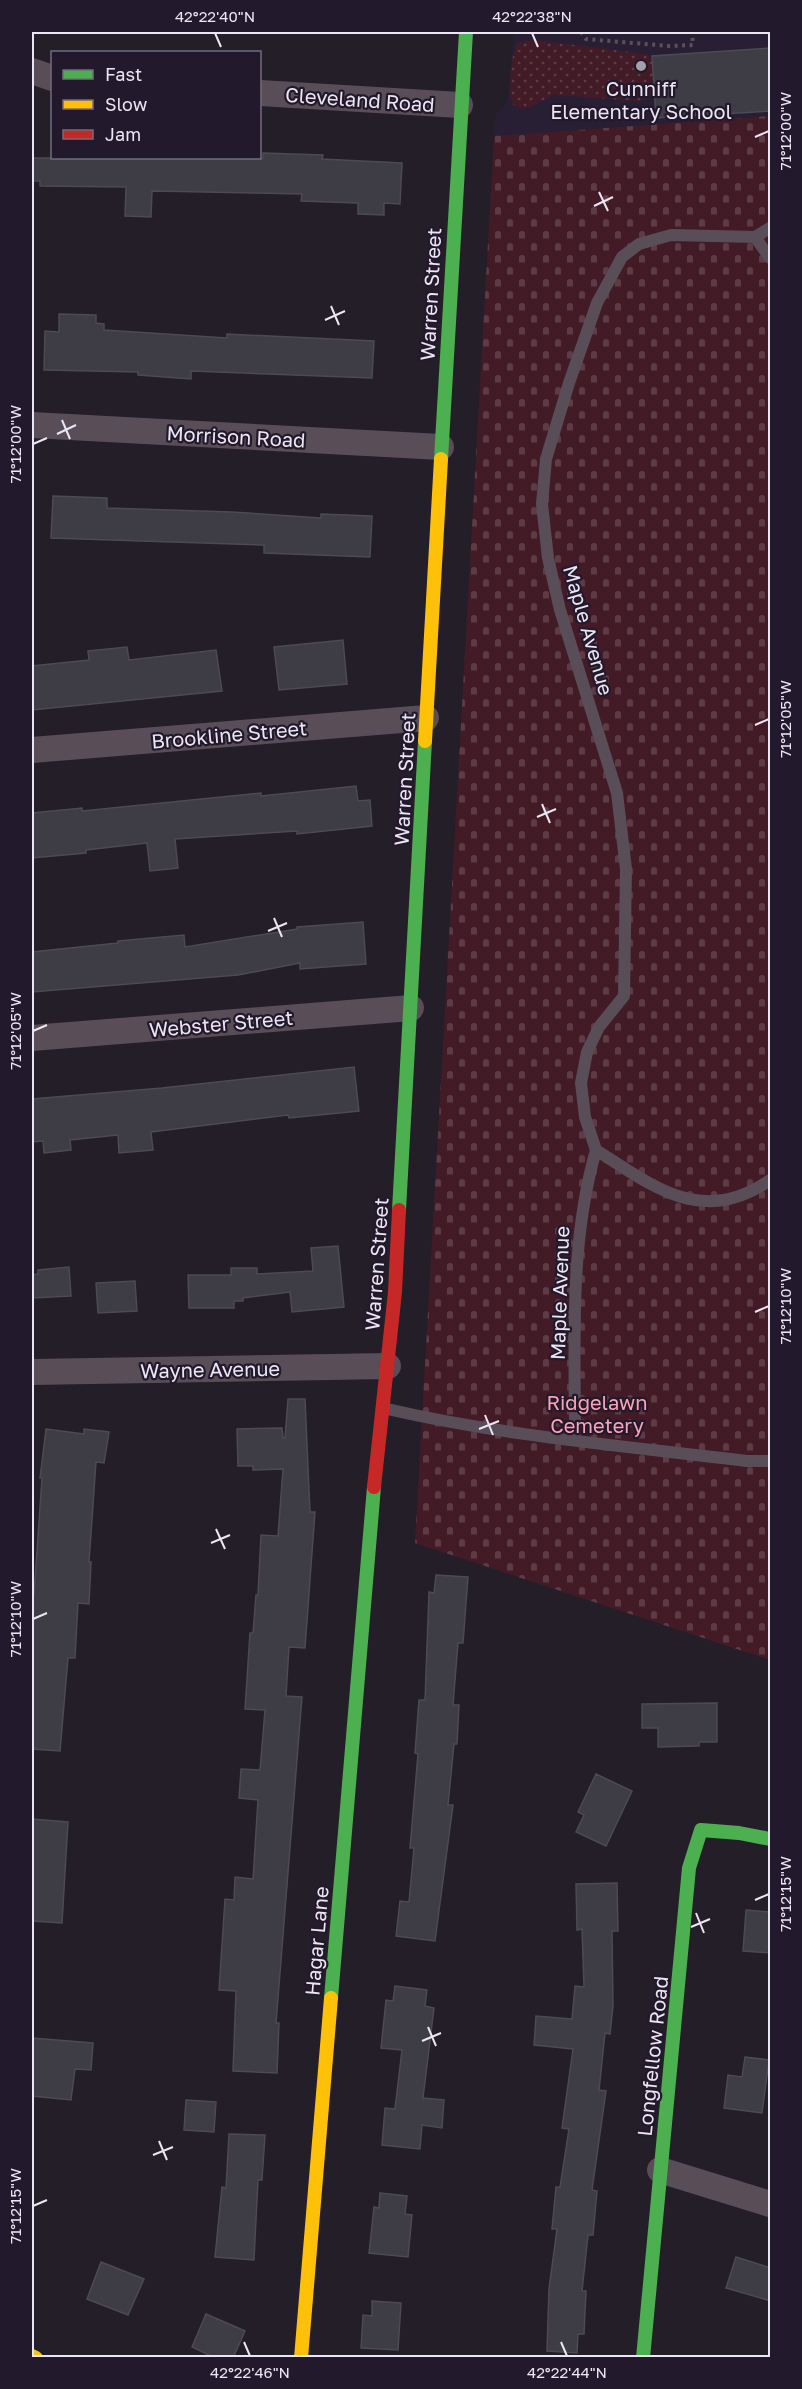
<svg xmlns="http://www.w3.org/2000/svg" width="802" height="2389" viewBox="0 0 802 2389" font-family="'Golos Text',sans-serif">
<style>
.built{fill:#281f34}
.green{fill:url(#green-dots)}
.cemetery{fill:url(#cemetery-stones)}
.building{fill:#3e3d45;stroke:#4c4a53;stroke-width:1.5}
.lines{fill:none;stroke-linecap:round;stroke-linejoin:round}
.path{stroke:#59525a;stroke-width:4;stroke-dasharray:3 4.5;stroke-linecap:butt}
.lane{stroke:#594d57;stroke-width:12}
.street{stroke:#594d57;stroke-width:26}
.fast{stroke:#4caf50;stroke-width:14}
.slow{stroke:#ffc107;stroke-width:14}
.jam{stroke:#c62828;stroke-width:14}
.ticks{fill:none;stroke:#ebe6f3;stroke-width:2}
.poi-dot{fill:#a5a0ac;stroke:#221a2c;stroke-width:2}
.labels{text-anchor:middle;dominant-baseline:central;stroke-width:4.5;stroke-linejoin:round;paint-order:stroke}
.poi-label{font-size:20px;fill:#ebe6f3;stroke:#221a2c}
.street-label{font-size:20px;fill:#ebe6f3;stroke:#221a2c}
.park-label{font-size:20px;fill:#fea2b5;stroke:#221a2c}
.neatline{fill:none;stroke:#ebe6f3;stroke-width:2}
.ticks-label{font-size:15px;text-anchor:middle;fill:#ebe6f3}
</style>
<defs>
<pattern id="green-dots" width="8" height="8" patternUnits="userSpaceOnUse" patternTransform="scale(1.5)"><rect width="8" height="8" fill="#421b27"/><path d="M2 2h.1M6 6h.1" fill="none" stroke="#5d3c47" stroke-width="1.8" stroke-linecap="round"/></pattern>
<pattern id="cemetery-stones" width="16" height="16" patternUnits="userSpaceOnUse" patternTransform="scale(1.5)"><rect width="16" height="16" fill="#421b27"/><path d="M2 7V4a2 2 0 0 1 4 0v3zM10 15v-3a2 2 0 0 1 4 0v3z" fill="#5d3c47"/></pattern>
</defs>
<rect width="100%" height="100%" fill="#231e28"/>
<path class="built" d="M514,32H770V116L494,136L496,114L507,101Z"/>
<path class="green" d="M534,40L647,54L654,62L655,92L646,100L638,101L553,95L531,107L522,109C517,107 513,106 511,100C508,90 512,51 517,43Z"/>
<path class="cemetery" d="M770,116V1660L415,1543L494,136Z"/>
<g class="building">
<path d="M771,48V111L656,118L652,56Z"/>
<path d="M263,153L323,155L322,159L402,163L400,204L384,203V215L358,214V203L301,201L302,194L152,191L151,217L125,216L126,187L40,186V181H32V158H263Z"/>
<path d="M59,314L96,315V323L104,324V330L227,338V334L374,341L372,378L191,371V379L138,375V372L44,370L45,331L59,332Z"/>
<path d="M53,496L107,498V508L232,512L321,518V514L372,516L370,557L264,553V545L51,538Z"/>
<path d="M343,640L347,684L279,690L274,647Z"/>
<path d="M127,647L129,660L216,650L222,691L32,710V666L89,660L88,651Z"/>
<path d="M356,786L358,801L370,800L372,826L297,834V831L175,839L178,868L150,871L147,843L86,850V853L32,858V813L82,808V811L261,793V796Z"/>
<path d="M363,922L366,964L300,969V963L238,975L32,992V952L118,943V941L184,935L185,947L297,929V927Z"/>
<path d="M354,1067L359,1111L289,1118L288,1115L151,1132L153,1150L119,1153L118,1135L70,1140L71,1150L44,1153L43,1141L32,1142V1099L162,1088Z"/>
<path d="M338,1246L344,1307L292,1312L290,1292L243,1298V1301H234V1308H189L188,1275H231V1268H257V1274L313,1271L311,1248Z"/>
<path d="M69,1267L71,1296L32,1298V1275L38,1274V1270Z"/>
<path d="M135,1281L137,1311L98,1313L96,1283Z"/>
<path d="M288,1399H305L310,1512H315L305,1648L289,1647L286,1696L302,1697L276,2023H279L277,2073L233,2071L236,1991L219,1990L225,1899L234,1900L235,1877L253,1879L258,1800L239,1798L241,1769L260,1770L265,1710L245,1709L250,1633H253L256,1595H258L261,1535L278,1536L283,1469L253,1470V1466H238L237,1429L282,1428L283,1438H285Z"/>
<path d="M46,1429L84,1434V1429L109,1432L104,1463L96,1462L89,1562H91L89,1604L78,1603L75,1658H68L60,1751L32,1749V1594H34L42,1478H40Z"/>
<path d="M436,1575L468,1577L463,1643H458L453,1705H459L457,1744H454L448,1805H453L435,1941L396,1936L400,1901L409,1902L414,1848H410L418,1754L415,1753L419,1700H425L429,1592L434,1593Z"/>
<path d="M717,1703V1742H699V1746L658,1747V1728H642V1704Z"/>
<path d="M596,1774L632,1791L606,1846L576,1832L584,1815L578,1812Z"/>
<path d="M32,1819L68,1822L62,1923L32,1921Z"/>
<path d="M617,1883L618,1931H612L613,2006L610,2034L605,2033L599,2090L606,2091L592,2190L597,2191L593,2235H588L582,2291H586L584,2334H578L577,2353L547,2351L549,2289L557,2229H552L556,2187H560L569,2129L562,2128L573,2049L534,2045L536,2016L572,2019L575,1986L584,1987L582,1929L577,1930L576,1884Z"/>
<path d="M746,1910L771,1912V1953L743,1951Z"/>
<path d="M395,1986L427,1990L425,2006L434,2008L423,2098L444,2100L442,2128L422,2125L420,2149L382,2145L385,2108L395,2109L402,2050L381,2048L386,2000L393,2001Z"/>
<path d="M32,2038L93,2043L91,2070L75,2069L71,2100L32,2096Z"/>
<path d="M745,2057L769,2060L762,2113L724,2108L728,2075L742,2077Z"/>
<path d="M186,2100L216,2102L214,2132L184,2130Z"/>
<path d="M229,2134L265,2135L262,2180H258L254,2260L215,2257L222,2187L226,2188Z"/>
<path d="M380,2193L407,2196L405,2214L412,2215L408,2257L369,2253L374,2207L379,2208Z"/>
<path d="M736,2257L771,2268V2301L726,2288Z"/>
<path d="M101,2262L144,2279L128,2315L87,2299Z"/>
<path d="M372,2301L401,2303L398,2350L361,2348L363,2315L372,2316Z"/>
<path d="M206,2314L245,2331L233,2358H215L192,2347Z"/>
</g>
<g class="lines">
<path class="path" d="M581,32L586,39L669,46L693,45L692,32"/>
<g class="lane">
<path d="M755,237L770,258"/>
<path d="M755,237L770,228"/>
<path d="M596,1150L585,1117L581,1083L587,1052L599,1027L624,996L626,869L617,793L560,610L548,558L542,504L546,459L569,383L597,303L622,257L639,244L671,235L755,237"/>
<path d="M383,1408C502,1436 625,1446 746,1461H770"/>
<path d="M575,1440C575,1343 569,1244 596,1150C654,1187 703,1227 770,1180"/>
</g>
<g class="street">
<path d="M32,71L52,78"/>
<path d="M260,93L460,105"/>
<path d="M32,425L441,447"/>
<path d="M32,750L426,718"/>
<path d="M32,1038L411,1008"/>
<path d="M32,1372L388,1366"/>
<path d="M660,2170L770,2204"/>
</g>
<g class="fast">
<path d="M441,459L466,32"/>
<path d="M399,1210L425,741"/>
<path d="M331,1998L374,1487"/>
<path d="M643,2358L689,1868L701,1830L739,1833L770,1839"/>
</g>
<g class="slow">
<path d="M425,741L441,459"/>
<path d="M32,2356L36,2358"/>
<path d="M301,2358L331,1998"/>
</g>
<path class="jam" d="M374,1487L395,1292L399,1210"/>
</g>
<path class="ticks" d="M215,33L221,47M532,33L538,47M755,137L769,131M599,192L608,211M594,206L613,197M331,306L339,325M325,320L345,311M62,420L70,439M57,434L76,425M33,444L47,438M755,725L769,719M542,804L550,823M537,817L556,809M274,918L282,937M268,931L287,923M33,1031L47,1025M755,1312L769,1306M485,1415L493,1435M479,1429L499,1421M216,1529L225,1549M211,1543L230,1535M33,1619L47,1613M755,1900L769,1894M696,1913L704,1933M691,1927L710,1919M428,2027L436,2046M422,2041L441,2033M159,2141L167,2160M153,2155L173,2147M33,2206L47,2200M244,2342L250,2356M561,2342L567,2356"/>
<circle class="poi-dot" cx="641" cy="66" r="6"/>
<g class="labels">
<g class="poi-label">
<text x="641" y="88">Cunniff<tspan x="641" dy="23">Elementary School</tspan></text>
</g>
<g class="street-label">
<text transform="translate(360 99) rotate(4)">Cleveland Road</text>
<text transform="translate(430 294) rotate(-87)">Warren Street</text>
<text transform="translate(236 436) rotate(3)">Morrison Road</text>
<text transform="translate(589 630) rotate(74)">Maple Avenue</text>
<text transform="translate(229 734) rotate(-5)">Brookline Street</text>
<text transform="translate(404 779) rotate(-87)">Warren Street</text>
<text transform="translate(221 1023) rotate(-5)">Webster Street</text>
<text transform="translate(376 1264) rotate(-86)">Warren Street</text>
<text transform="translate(559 1293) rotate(-88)">Maple Avenue</text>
<text transform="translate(210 1369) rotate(-1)">Wayne Avenue</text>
<text transform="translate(316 1941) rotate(-85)">Hagar Lane</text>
<text transform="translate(652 2056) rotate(-84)">Longfellow Road</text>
</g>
<g class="park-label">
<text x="597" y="1402">Ridgelawn<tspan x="597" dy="23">Cemetery</tspan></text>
</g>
</g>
<rect width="802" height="2389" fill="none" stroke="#221a2c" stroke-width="66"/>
<rect x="51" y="51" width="210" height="108" fill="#221a2c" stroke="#726c7c" stroke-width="1.5"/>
<rect x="63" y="70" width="30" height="9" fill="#4caf50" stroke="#726c7c" stroke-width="1.5"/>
<text x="105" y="81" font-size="18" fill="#ebe6f3">Fast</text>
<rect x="63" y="100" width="30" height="9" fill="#ffc107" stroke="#726c7c" stroke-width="1.5"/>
<text x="105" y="111" font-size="18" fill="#ebe6f3">Slow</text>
<rect x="63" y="130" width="30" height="9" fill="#c62828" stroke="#726c7c" stroke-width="1.5"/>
<text x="105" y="141" font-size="18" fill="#ebe6f3">Jam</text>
<rect x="33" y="33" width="736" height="2323" class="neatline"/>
<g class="ticks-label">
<text x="215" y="22">42°22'40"N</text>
<text x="532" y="22">42°22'38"N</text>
<text transform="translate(786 131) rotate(-90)" y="5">71°12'00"W</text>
<text transform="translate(16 444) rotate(-90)" y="5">71°12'00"W</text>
<text transform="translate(786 719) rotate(-90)" y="5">71°12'05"W</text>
<text transform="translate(16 1031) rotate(-90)" y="5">71°12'05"W</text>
<text transform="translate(786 1306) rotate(-90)" y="5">71°12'10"W</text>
<text transform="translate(16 1619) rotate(-90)" y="5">71°12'10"W</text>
<text transform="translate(786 1894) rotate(-90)" y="5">71°12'15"W</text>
<text transform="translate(16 2206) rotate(-90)" y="5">71°12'15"W</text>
<text x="250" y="2378">42°22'46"N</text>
<text x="567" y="2378">42°22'44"N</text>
</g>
</svg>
